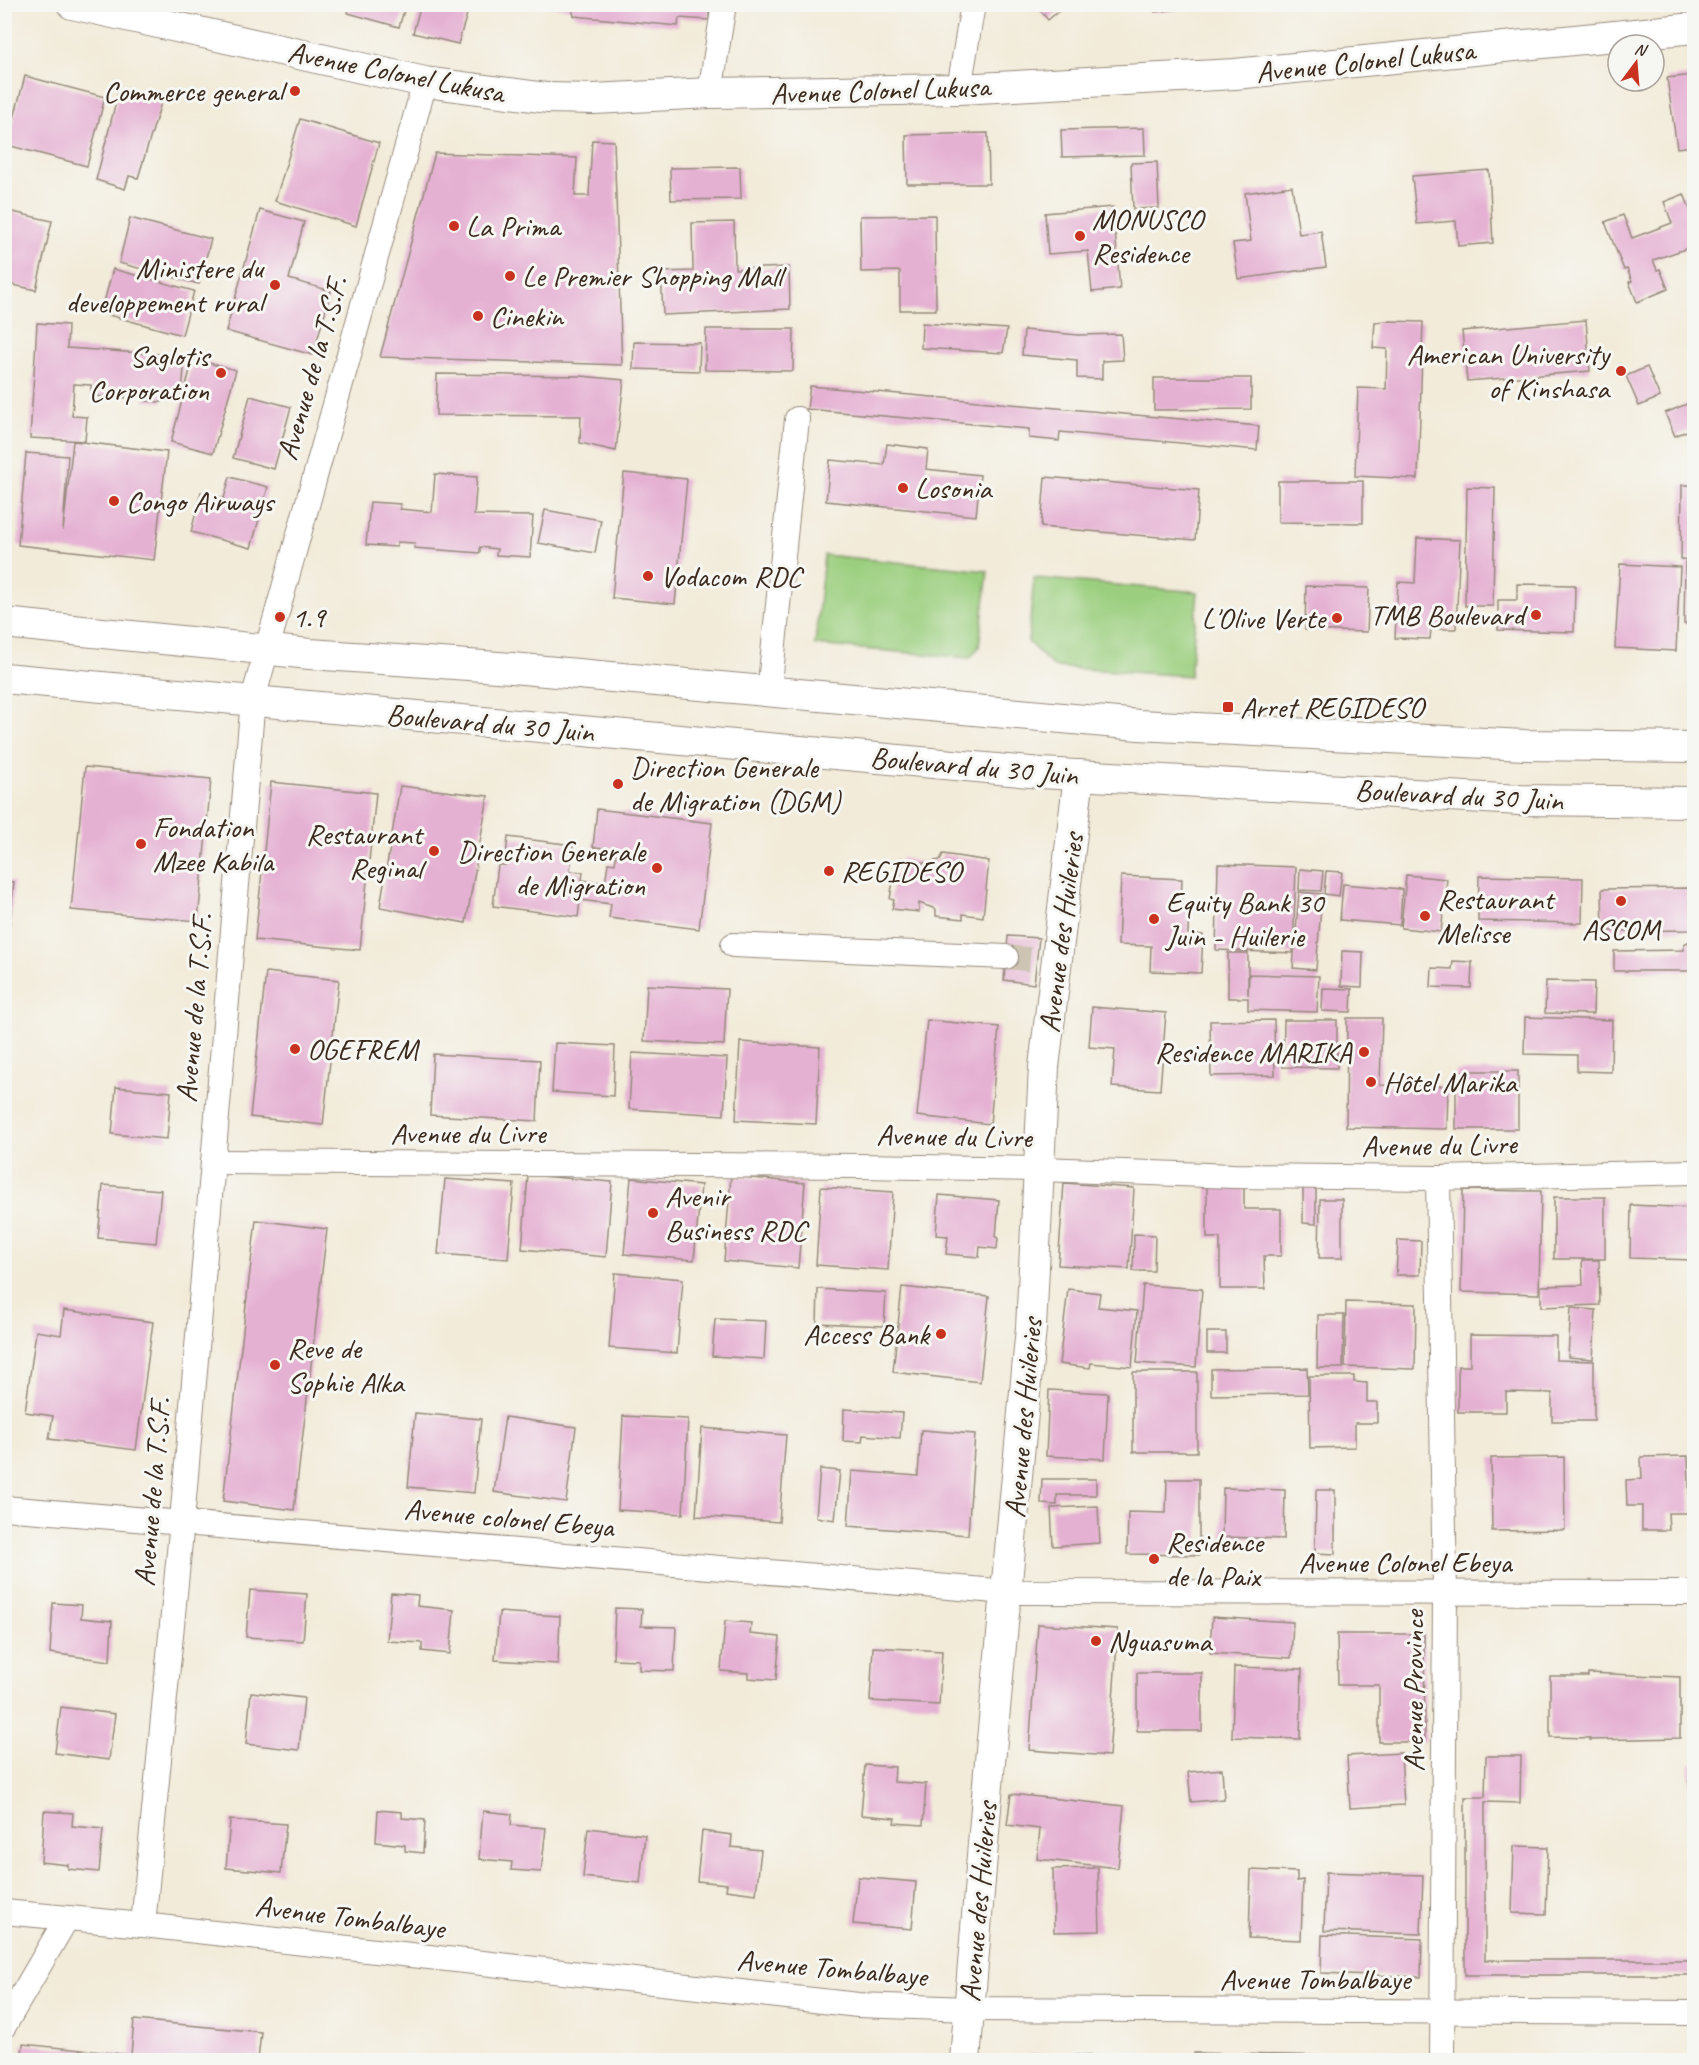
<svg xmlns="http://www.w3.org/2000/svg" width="1699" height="2065" viewBox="0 0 1699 2065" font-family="Caveat,sans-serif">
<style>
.green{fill:#9bcf7f;stroke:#6b7c4e;stroke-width:1.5}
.building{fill:#e5b1d3}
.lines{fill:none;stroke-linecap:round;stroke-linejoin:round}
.minor-tunnel{stroke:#cdc4b4;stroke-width:24;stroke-dasharray:24 12;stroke-linecap:butt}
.minor-casing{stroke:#968a7c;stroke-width:26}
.major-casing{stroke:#968a7c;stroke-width:32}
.minor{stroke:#fff;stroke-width:24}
.major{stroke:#fff;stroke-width:30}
.poi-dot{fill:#c8321e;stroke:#f6f6f2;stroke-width:2}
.labels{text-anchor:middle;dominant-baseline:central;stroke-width:6;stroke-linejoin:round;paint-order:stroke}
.street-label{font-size:30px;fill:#3b2a1e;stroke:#f6f6f2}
.poi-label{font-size:30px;fill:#3b2a1e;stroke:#f6f6f2;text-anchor:start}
</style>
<rect width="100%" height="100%" fill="#f6f6f2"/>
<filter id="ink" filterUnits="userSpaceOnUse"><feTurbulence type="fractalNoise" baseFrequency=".0167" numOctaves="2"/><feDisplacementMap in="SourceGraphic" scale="12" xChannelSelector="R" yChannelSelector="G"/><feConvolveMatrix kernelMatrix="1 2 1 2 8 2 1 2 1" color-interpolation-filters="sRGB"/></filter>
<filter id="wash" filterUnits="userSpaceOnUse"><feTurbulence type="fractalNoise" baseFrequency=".008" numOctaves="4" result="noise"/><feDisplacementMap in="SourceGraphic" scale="24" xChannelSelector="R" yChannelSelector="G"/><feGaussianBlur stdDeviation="1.35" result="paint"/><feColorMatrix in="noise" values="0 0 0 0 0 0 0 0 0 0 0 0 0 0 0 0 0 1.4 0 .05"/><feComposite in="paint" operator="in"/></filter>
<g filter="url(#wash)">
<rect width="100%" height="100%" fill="#f2ebd9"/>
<g class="green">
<path d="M824,555L988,571L979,647L970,658L815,645Z"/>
<path d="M1034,578L1198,592L1190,676L1054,667L1028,642Z"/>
</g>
<g id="blocks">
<g class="building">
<path d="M350,4H406L399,27L348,13Z"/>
<path d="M421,4H470L458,44L413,33Z"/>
<path d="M531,4H709V20L679,18L678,26L574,16L572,9Z"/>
<path d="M1035,4H1067L1048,20Z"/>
<path d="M1154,4H1204V6L1155,12Z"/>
<path d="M1694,75V146L1677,148L1667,78Z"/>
<path d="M25,76L105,97L87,166L7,145Z"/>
<path d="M119,90L161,103L138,178L129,176L125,189L96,180Z"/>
<path d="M300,119L379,143L356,226L275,201Z"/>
<path d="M1144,128L1145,155L1062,157L1061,130Z"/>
<path d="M988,133L989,184H907L906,135Z"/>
<path d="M592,140L614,141L622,365L380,357L435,153L577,158L575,196H589Z"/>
<path d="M1157,162L1159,208L1133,209L1131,163Z"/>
<path d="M740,167L741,199L671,200L670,168Z"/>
<path d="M1489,170L1493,243L1458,246L1456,221L1417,224L1412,176Z"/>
<path d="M1292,186L1299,234L1321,231L1326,267L1238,279L1233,243L1251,241L1245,193Z"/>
<path d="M1684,194L1694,219V246L1653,260L1657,270L1660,269L1668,289L1637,302L1629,282L1632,281L1627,269L1624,270L1605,222L1623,215L1632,238L1672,223L1664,202Z"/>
<path d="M1113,207L1120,289L1092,292L1088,251L1048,254L1045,213Z"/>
<path d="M4,210L52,221L36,290L4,283Z"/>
<path d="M260,210L304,222L289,279L331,291L313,355L226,331Z"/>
<path d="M935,215L936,310H900V271L861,272L860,216Z"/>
<path d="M130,218L211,239L199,284L119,263Z"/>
<path d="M734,222L735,269L789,267L790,309L663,315L661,272L693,271L692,223Z"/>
<path d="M113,269L194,291L182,335L101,313Z"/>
<path d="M1586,320L1590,371L1467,381L1462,331Z"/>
<path d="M1388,321L1423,322L1418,479L1355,476L1358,388L1386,389L1387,349L1373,348L1375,322Z"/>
<path d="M37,323L68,325L67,348L185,356L182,393L163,392L162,402L144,401L145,391L126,390L125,398L91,396V385L74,384L72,416L87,417L85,441L30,438Z"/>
<path d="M922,323L1007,329L1003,353L921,348Z"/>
<path d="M706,329H794L793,371L705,370Z"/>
<path d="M1024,330L1078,335L1121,334L1123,360L1102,361V379L1077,378V360L1022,355Z"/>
<path d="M634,342L700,343L699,371L633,369Z"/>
<path d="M193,359L236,370L213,453L171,442Z"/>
<path d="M1647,367L1660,397L1639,406L1626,376Z"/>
<path d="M437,374L581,376L624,380L616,451L580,443L581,416L436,415Z"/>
<path d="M1154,378H1251V409L1154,410Z"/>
<path d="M810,386L1259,426L1257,450L1060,432L1059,441L1029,438V429L807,409Z"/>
<path d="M250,396L291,407L274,469L233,458Z"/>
<path d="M1694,401V428L1675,436L1665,413Z"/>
<path d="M73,441L167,452L154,560L18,545L26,453L68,456L63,531Z"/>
<path d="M887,444L928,449L926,469L980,475L976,516L826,501L830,460L884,465Z"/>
<path d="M624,473L687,479L675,604L612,598Z"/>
<path d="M435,474L477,477L474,515L533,516L530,557L496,555L497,549L480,547V553L414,548L415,543L397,542V547L366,545L370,502L401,504L400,509L432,512Z"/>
<path d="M230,477L268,487L251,548L191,532L201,492L224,498Z"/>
<path d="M1045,477L1199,490L1195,540L1041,527Z"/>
<path d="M1278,481H1363V523L1278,522Z"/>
<path d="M1682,485H1694V560L1681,559Z"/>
<path d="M1467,487L1495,488L1493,606H1465Z"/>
<path d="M545,510L601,520L595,553L538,543Z"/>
<path d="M1417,538L1460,540L1456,629H1431L1430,639L1395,638L1398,582L1415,583Z"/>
<path d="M1685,562H1694V624H1684Z"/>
<path d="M1620,564L1680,567L1676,651L1615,648Z"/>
<path d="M1517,584L1575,585L1574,632L1498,630V600H1517Z"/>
<path d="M1306,586L1369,588L1367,632L1305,630Z"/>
<path d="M85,767L211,779L198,921L71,910Z"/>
<path d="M271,782L376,793L360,950L255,940Z"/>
<path d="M400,786L488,796L466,923L380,907Z"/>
<path d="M597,809L712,823L699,929L609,918L611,904L580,900L578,917L493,906L498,865H505L508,837L573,845L570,871L583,872L582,880L605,883L608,863L615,864L617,849L593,847Z"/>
<path d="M943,854L989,861L983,917L963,914V919L936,916V909L919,903V912L892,909L894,900L890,899L894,875L900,876L901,858L923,863L940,860Z"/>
<path d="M1218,864L1296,867L1293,953L1216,950Z"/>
<path d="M1300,869L1323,871L1321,891L1299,890Z"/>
<path d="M1326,871L1342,872L1339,896L1324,894Z"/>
<path d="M1406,875L1447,879L1441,932L1401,928Z"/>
<path d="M1121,876L1182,879L1181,905H1189L1188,934L1203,935L1201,973L1150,971L1151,946L1118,945Z"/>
<path d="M1479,876L1583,878L1582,923L1478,921Z"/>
<path d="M4,881L14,882L8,940H4Z"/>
<path d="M1343,884L1402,889L1400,925L1340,920Z"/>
<path d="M1694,888V930L1603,931L1602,889Z"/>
<path d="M1299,892L1322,894L1316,970L1293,968Z"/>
<path d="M1008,936L1039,938L1034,984L1004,980Z"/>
<path d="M1694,939V971H1614V951L1684,950V944Z"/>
<path d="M1342,951L1363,952L1362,987L1341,986Z"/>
<path d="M1228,953H1248V995L1249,974L1319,976L1317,1012L1248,1010V998H1228Z"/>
<path d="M1453,961L1472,962L1471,988L1431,987L1432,968L1452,969Z"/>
<path d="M266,972L339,980L323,1125L250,1117Z"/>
<path d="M1546,981L1594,982L1593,1014L1545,1013Z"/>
<path d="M647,985L727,989L724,1045L644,1041Z"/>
<path d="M1323,988L1352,989L1351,1012L1322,1011Z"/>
<path d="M1092,1007L1166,1013L1160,1090L1112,1087L1115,1049L1089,1047Z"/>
<path d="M1525,1017L1612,1020L1611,1072L1577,1071V1055L1524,1054Z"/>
<path d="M1347,1018H1382L1380,1085L1448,1086L1447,1129L1346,1127Z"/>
<path d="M927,1020L999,1027L990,1124L917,1116Z"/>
<path d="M1274,1020L1275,1075L1211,1076L1210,1021Z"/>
<path d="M1284,1020H1337V1068L1283,1067Z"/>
<path d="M740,1042L820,1047L816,1124L736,1120Z"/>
<path d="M555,1043L615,1046L613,1096L552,1092Z"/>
<path d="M632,1053L727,1058L724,1115L629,1109Z"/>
<path d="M433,1054L540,1060L537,1121L430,1115Z"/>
<rect x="1456" y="1071" width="62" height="58"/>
<path d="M116,1087L171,1092L167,1139L112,1134Z"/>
<path d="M528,1175L612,1182L606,1257L522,1249Z"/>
<path d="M731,1176L805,1183L798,1268L724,1261Z"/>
<path d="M631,1178L701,1185L694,1260L624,1254Z"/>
<path d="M445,1179L514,1184L508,1259L438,1254Z"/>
<path d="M1064,1183L1134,1188L1129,1269L1058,1265Z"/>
<path d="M103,1185L161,1190L156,1243L98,1238Z"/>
<path d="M1244,1185V1209H1281V1256H1264L1265,1289H1220V1238H1207V1186Z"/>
<path d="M1303,1186H1316V1224L1303,1223Z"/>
<path d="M821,1187L893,1192L888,1270L816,1265Z"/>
<path d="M1463,1190L1541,1191L1539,1294L1461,1292Z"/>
<path d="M939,1195L999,1200L996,1237L998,1238L997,1249L980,1247L979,1257L946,1254L948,1236L936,1235Z"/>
<rect x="1554" y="1197" width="51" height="62"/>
<path d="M1320,1199H1342V1258H1319Z"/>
<path d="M1631,1205L1694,1208V1260L1630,1258Z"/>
<path d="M256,1220L327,1229L294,1510L223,1501Z"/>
<path d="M1134,1234L1155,1235L1154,1271H1133Z"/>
<path d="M1398,1240L1421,1241L1420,1275H1396Z"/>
<path d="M1582,1260H1599L1600,1305L1541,1307V1286L1583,1285Z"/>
<path d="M615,1273L683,1279L677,1353L609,1348Z"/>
<path d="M1143,1285L1202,1289L1196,1367L1137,1363Z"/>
<path d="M902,1287L989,1296L980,1382L893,1372Z"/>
<path d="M818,1289L886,1293L884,1326L817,1323Z"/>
<path d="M1068,1289L1100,1293L1098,1307L1137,1311L1132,1367L1091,1363L1090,1368L1059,1364Z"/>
<path d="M1346,1302L1416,1304L1415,1369L1345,1367Z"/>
<path d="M1571,1308L1596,1310L1593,1359L1568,1357Z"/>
<path d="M64,1310L153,1322L136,1450L49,1439L53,1416L25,1412L36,1331L61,1335Z"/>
<path d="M1318,1315H1344L1343,1368H1317Z"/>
<path d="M715,1319L766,1321L764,1359L712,1356Z"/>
<rect x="1207" y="1332" width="19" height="21"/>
<path d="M1470,1335L1556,1336V1360L1594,1361V1421H1552V1393L1506,1392V1412H1458V1366H1470Z"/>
<path d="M1307,1368L1308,1394L1211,1395V1369Z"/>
<rect x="1133" y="1372" width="64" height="80"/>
<path d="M1309,1376H1354V1382L1367,1383V1402H1377V1423H1355V1447L1310,1448Z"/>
<path d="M1049,1390L1108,1393L1105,1459L1046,1456Z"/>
<path d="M844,1409L902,1413L900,1438L863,1435L862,1442L843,1441Z"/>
<path d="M415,1413L481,1419L474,1493L408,1487Z"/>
<path d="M623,1416L688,1419L683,1514L618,1510Z"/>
<path d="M505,1417L576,1427L566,1502L494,1492Z"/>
<path d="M702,1428L786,1435L779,1522L696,1516Z"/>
<path d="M921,1430L975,1434L968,1535L848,1526L852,1471L918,1476Z"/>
<path d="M1688,1456L1690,1513H1668L1669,1530H1642V1506H1627L1626,1480L1642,1479L1641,1457Z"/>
<path d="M1564,1457L1565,1530L1492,1531L1491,1458Z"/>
<path d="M820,1469L840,1471L835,1520L816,1517Z"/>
<path d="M1042,1479H1096V1495H1057V1505L1041,1504Z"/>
<path d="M1167,1479H1199V1555L1127,1554L1128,1512L1166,1513Z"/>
<path d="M1223,1488L1285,1490L1284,1539L1222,1537Z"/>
<path d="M1316,1490H1335V1554L1315,1553Z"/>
<path d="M1098,1506L1100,1543L1053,1546L1051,1508Z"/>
<path d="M250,1590L307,1594L303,1641L246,1637Z"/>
<path d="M391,1593L418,1595L417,1606L454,1610L450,1654L422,1651V1643L387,1641Z"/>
<path d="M53,1603L82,1605L81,1618L112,1621L110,1661L50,1653Z"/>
<path d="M615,1608L642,1609L641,1626L676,1627L674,1671L639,1670V1660L613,1659Z"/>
<path d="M499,1612L560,1616L558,1664L495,1660Z"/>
<path d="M1212,1617L1293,1622L1291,1658L1210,1653Z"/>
<path d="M725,1621L751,1623L750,1634L780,1637L776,1680L748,1678V1673L721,1671Z"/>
<path d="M1038,1624L1118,1629L1109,1756L1029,1750Z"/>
<path d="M1337,1634H1424L1425,1742H1379V1685H1338Z"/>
<path d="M873,1647L942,1651L939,1705L870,1701Z"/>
<path d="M1234,1667L1302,1669L1300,1739L1232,1737Z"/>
<rect x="1137" y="1673" width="65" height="58"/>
<path d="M1588,1673L1680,1677V1738L1589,1740L1590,1738L1550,1737V1676H1588Z"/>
<path d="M251,1692L304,1698L299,1750L246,1744Z"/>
<path d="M61,1707L115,1714L109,1760L55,1753Z"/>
<path d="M1401,1753L1404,1805L1350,1808L1347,1756Z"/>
<path d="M1486,1756H1521L1520,1803L1485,1802V1960H1694V1975H1465V1797H1485Z"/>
<rect x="1690" y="1763" width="4" height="41"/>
<path d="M865,1765L895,1767L894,1782L926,1784L923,1825L894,1823L895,1818L861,1815Z"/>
<path d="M1222,1769L1224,1799L1191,1802L1188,1772Z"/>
<path d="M1011,1794L1124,1806L1118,1868L1037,1859L1040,1829L1007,1825Z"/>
<path d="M378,1810L402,1812V1818L425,1820L423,1853L405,1851V1845L376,1842Z"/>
<path d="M44,1811L73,1813L72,1826L103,1829L99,1872L68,1869V1865L41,1862Z"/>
<path d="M483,1811L512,1814L511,1825L546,1828L541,1872L511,1870L512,1862L479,1859Z"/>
<path d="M230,1820L286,1824L281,1873L226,1868Z"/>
<path d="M588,1828L645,1835L640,1883L583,1877Z"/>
<path d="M702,1831L732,1835L731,1847L761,1850L756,1894L726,1890L727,1884L697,1881Z"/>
<path d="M1514,1846L1548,1847L1546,1914L1512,1913Z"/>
<path d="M1098,1868L1100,1931L1054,1932L1053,1869Z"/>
<path d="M1251,1870L1297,1872V1881L1303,1880L1301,1940L1249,1938Z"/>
<path d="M1326,1872L1423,1875L1421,1934L1324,1931Z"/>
<path d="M858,1877L916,1882L912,1929L853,1924Z"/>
<path d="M1322,1935L1422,1939L1421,1977L1321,1973Z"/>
<path d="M134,2020L261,2032L258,2060H7L8,2053L22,2054L23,2044L131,2055Z"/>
<path d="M1194,2053L1375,2057V2060H1195Z"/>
<path d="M1029,2054L1140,2057V2060H1029Z"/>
</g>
</g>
</g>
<g filter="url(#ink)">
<use href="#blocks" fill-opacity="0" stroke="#968a7c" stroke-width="1.5"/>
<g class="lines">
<path class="minor-tunnel" d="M1006,957L1037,960"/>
<g class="minor-casing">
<g id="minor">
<path d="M959,89L973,4"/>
<path d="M710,93L724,4"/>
<path d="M769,693L797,419"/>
<path d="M733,945L1006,957"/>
<path d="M213,1162L859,1166L1040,1169L1234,1176L1438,1178L1694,1172"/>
<path d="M1438,1178L1445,1594L1442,2060"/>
<path d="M4,1508L1008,1592L1694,1593"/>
<path d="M4,1912L143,1925L858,2005L970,2009L1694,2013"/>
<path d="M143,1925L182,1521L253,699L425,82"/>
<path d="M4,2026L67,1918"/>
</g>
</g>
<g class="major-casing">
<g id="major">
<path d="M72,4L425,82L547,98L594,99L710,93L959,89L1235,74L1694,28"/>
<path d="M4,623L310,654L512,668L1139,725L1524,745L1694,747"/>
<path d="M4,678L1041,773L1520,800L1694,802"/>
<path d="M965,2060L989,1772L1031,1328L1044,1067L1079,775"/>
</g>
</g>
<use href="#minor" class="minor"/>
<use href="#major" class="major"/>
</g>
</g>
<g class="poi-dot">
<circle cx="295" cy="91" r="6"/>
<circle cx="454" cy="226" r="6"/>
<circle cx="1080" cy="236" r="6"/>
<circle cx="510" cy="276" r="6"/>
<circle cx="275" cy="285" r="6"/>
<circle cx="478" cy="316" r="6"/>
<circle cx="1621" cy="371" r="6"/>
<circle cx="221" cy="373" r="6"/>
<circle cx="903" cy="488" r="6"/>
<circle cx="114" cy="501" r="6"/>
<circle cx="648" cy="576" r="6"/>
<circle cx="1536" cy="615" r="6"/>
<circle cx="280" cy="617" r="6"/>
<circle cx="1337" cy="618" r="6"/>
<rect x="1222" y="701" width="12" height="12" rx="3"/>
<circle cx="618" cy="784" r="6"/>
<circle cx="141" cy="844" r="6"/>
<circle cx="434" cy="851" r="6"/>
<circle cx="657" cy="868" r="6"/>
<circle cx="829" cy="871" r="6"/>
<circle cx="1621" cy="901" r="6"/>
<circle cx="1425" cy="916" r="6"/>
<circle cx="1154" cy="919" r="6"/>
<circle cx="295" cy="1049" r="6"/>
<circle cx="1364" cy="1052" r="6"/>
<circle cx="1371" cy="1082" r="6"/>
<circle cx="653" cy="1213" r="6"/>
<circle cx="941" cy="1334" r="6"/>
<circle cx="275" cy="1365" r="6"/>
<circle cx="1154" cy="1559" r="6"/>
<circle cx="1096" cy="1641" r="6"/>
</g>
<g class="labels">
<g class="street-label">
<text transform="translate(1365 61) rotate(-6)">Avenue Colonel Lukusa</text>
<text transform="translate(396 72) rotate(11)">Avenue Colonel Lukusa</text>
<text transform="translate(880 90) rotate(-2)">Avenue Colonel Lukusa</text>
<text transform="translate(312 368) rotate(-74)">Avenue de la T.S.F.</text>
<text transform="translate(490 723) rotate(5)">Boulevard du 30 Juin</text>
<text transform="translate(974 766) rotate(5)">Boulevard du 30 Juin</text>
<text transform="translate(1459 795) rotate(3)">Boulevard du 30 Juin</text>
<text transform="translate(1061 933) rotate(-83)">Avenue des Huileries</text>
<text transform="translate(194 1008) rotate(-85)">Avenue de la T.S.F.</text>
<text x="468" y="1133">Avenue du Livre</text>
<text transform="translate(954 1136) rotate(1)">Avenue du Livre</text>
<text transform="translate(1439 1145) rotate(-1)">Avenue du Livre</text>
<text transform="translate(1023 1418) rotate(-85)">Avenue des Huileries</text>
<text transform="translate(152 1492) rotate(-85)">Avenue de la T.S.F.</text>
<text transform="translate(509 1518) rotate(5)">Avenue colonel Ebeya</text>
<text x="1405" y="1562">Avenue Colonel Ebeya</text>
<text transform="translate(1413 1691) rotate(-90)">Avenue Province</text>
<text transform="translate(978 1902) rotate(-85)">Avenue des Huileries</text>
<text transform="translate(350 1917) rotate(7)">Avenue Tombalbaye</text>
<text transform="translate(832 1968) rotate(5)">Avenue Tombalbaye</text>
<text x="1315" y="1979">Avenue Tombalbaye</text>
</g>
<g class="poi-label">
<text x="283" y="91" text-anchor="end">Commerce general</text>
<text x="1092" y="219">MONUSCO<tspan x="1092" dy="34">Residence</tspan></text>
<text x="466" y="226">La Prima</text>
<text x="263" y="268" text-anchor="end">Ministere du<tspan x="263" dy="34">developpement rural</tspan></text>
<text x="522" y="276">Le Premier Shopping Mall</text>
<text x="490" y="316">Cinekin</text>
<text x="1609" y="354" text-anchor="end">American University<tspan x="1609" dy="34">of Kinshasa</tspan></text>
<text x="209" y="356" text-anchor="end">Saglotis<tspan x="209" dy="34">Corporation</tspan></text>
<text x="915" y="488">Losonia</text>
<text x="126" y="501">Congo Airways</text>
<text x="660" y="576">Vodacom RDC</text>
<text x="1524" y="615" text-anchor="end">TMB Boulevard</text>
<text x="292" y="617">1.9</text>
<text x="1325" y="618" text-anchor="end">L'Olive Verte</text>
<text x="1240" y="707">Arret REGIDESO</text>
<text x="630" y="767">Direction Generale<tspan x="630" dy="34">de Migration (DGM)</tspan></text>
<text x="153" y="827">Fondation<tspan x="153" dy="34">Mzee Kabila</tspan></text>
<text x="422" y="834" text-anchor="end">Restaurant<tspan x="422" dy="34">Reginal</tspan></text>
<text x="645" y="851" text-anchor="end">Direction Generale<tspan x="645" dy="34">de Migration</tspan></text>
<text x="841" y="871">REGIDESO</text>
<text x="1437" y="899">Restaurant<tspan x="1437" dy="34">Melisse</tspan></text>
<text x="1166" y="902">Equity Bank 30<tspan x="1166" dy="34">Juin - Huilerie</tspan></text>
<text x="1621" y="929" text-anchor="middle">ASCOM</text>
<text x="307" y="1049">OGEFREM</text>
<text x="1352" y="1052" text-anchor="end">Residence MARIKA</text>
<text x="1383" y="1082">Hôtel Marika</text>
<text x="665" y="1196">Avenir<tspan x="665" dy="34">Business RDC</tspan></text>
<text x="929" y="1334" text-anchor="end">Access Bank</text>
<text x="287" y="1348">Reve de<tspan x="287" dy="34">Sophie Alka</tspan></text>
<text x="1166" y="1542">Residence<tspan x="1166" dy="34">de la Paix</tspan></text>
<text x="1108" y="1641">Nguasuma</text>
</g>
</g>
<rect width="1699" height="2065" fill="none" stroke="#f6f6f2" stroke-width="24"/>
<g transform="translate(1636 63) rotate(16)"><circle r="28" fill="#f6f6f2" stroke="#aba49d" stroke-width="1.5"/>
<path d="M0-4.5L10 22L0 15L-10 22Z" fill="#c8321e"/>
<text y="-9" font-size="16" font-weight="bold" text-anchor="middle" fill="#3b2a1e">N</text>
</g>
</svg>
